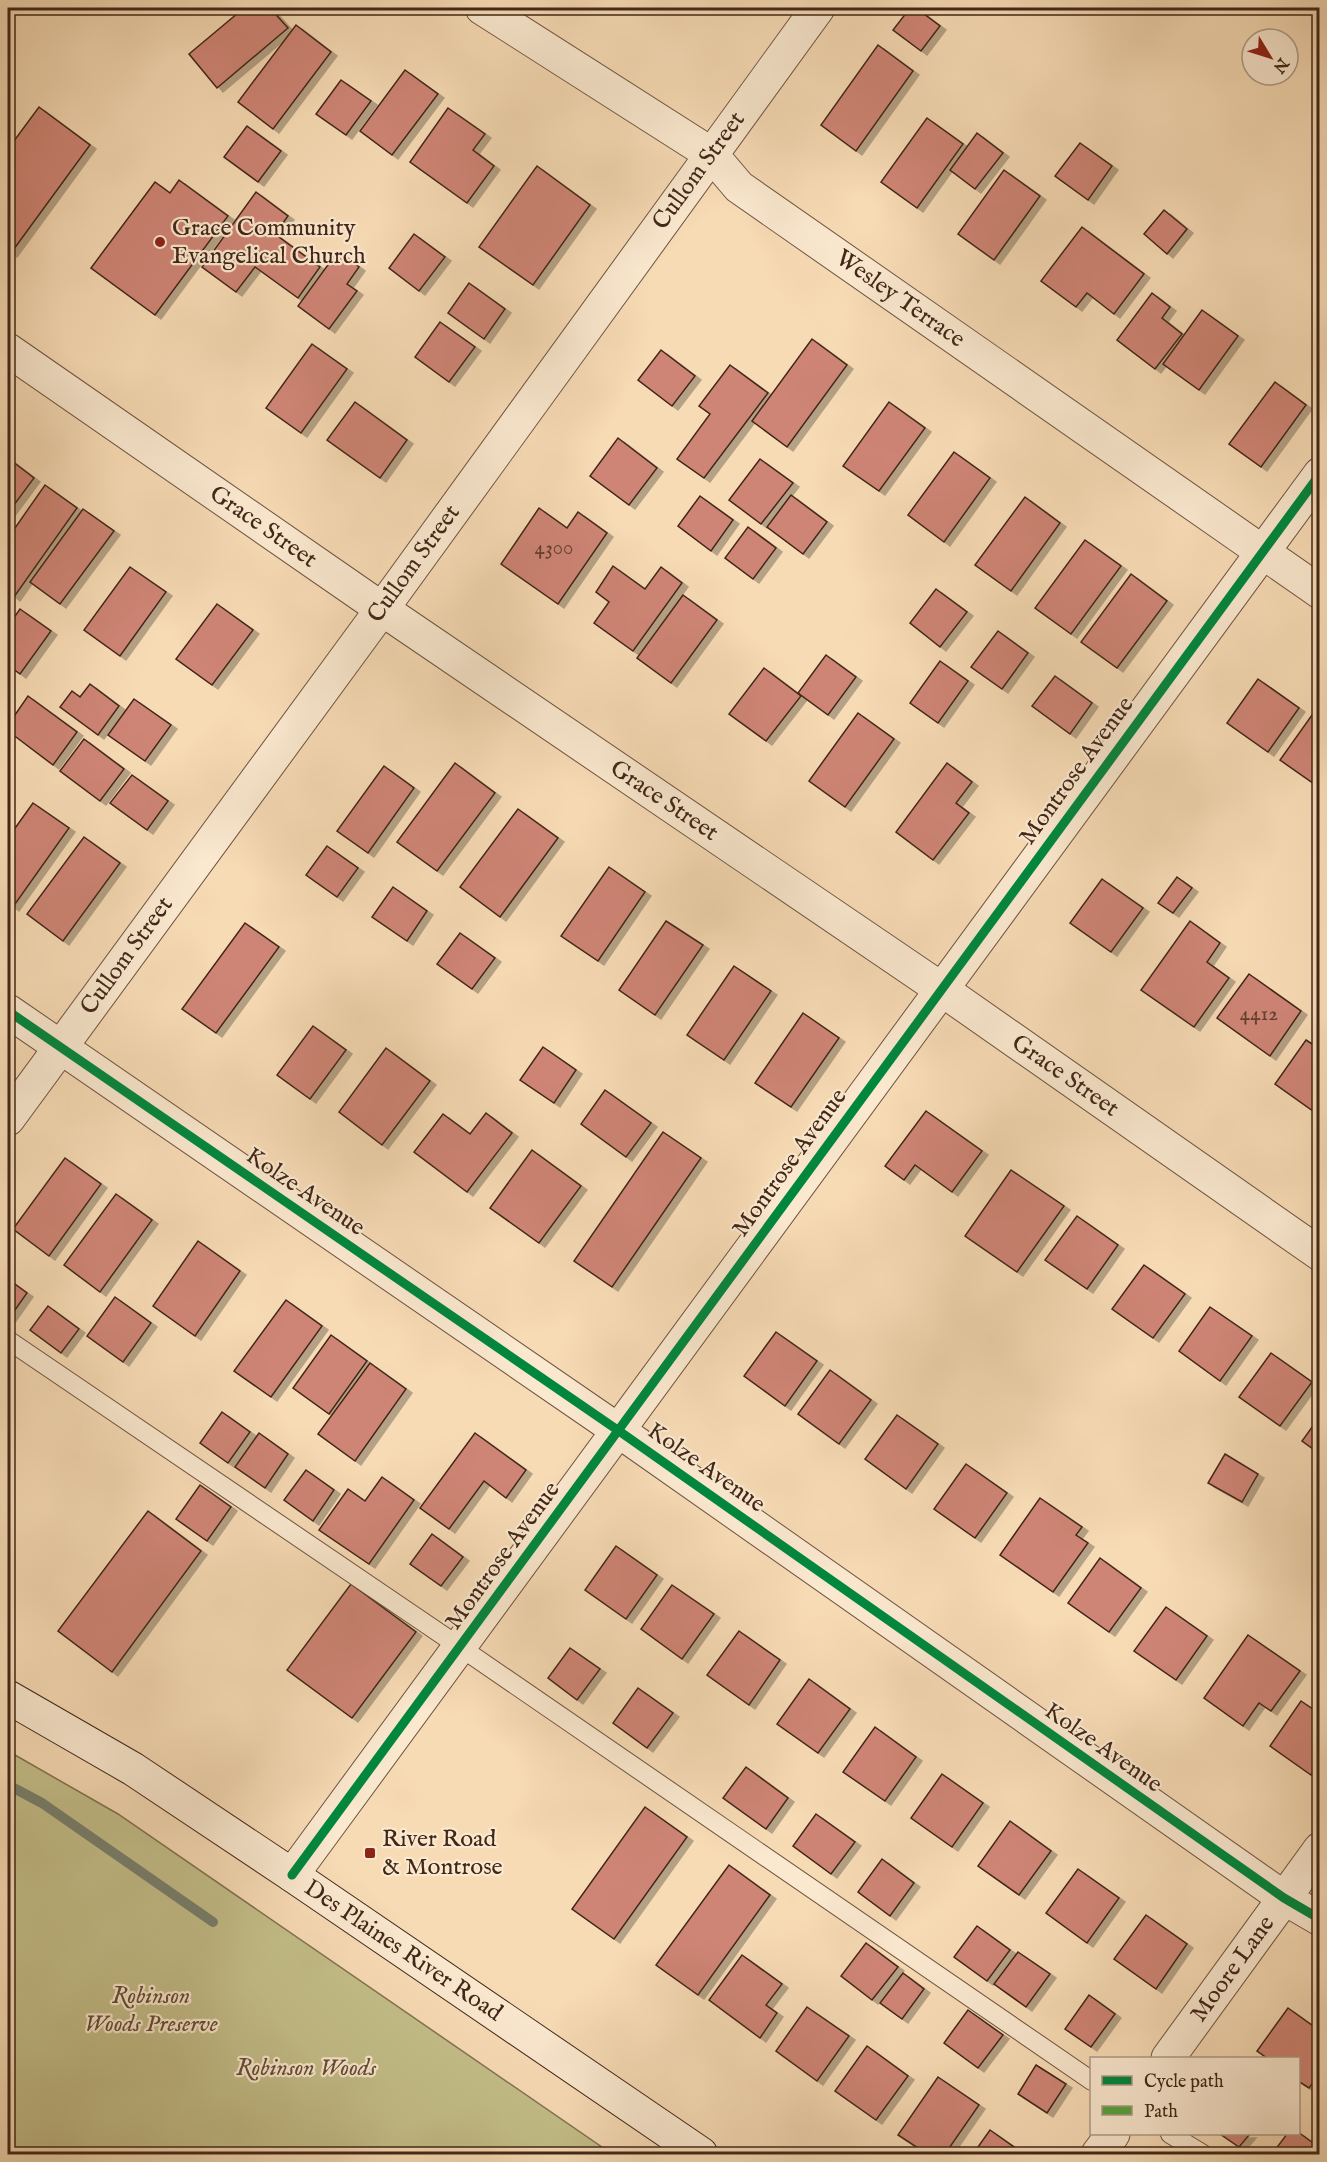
<svg xmlns="http://www.w3.org/2000/svg" width="1327" height="2162" viewBox="0 0 1327 2162" font-family="'IM FELL English',serif">
<style>
.green{fill:#c3be89;stroke:#827251;stroke-width:1.5}
.lines{fill:none;stroke-linecap:round;stroke-linejoin:round}
.stream{stroke:#79806f;stroke-width:10}
.building{fill:#cf8576;stroke:#412719;stroke-width:1.5;filter:url(#shadow)}
.service-casing{stroke:#6e5440;stroke-width:20}
.minor-casing{stroke:#6e5440;stroke-width:35}
.secondary-casing{stroke:#412719;stroke-width:35}
.service{stroke:#fae8cf;stroke-width:18}
.minor{stroke:#fae8cf;stroke-width:33}
.secondary{stroke:#fae8cf;stroke-width:33}
.quiet{stroke:#55a340;stroke-width:8;stroke-dasharray:15 8;stroke-linecap:butt}
.cycleway-casing{stroke:#fae8cf;stroke-width:13}
.cycleway{stroke:#00873e;stroke-width:9}
.poi-dot{fill:#8f2418;stroke:#fae8cf;stroke-width:2}
.labels{text-anchor:middle;dominant-baseline:central;stroke-width:4.5;stroke-linejoin:round;paint-order:stroke}
.number-label{font-size:21px;fill:#643e30}
.street-label{font-size:24px;fill:#412719;stroke:#fae8cf}
.poi-label{font-size:24px;fill:#412719;stroke:#fae8cf;text-anchor:start}
.park-label{font-size:24px;font-style:italic;fill:#624d35;stroke:#fae8cf}
</style>
<defs>
<filter id="shadow"><feDropShadow dx="6" dy="4" stdDeviation="0" flood-color="#0004"/></filter>
</defs>
<rect width="100%" height="100%" fill="#f7dbb5"/>
<filter id="stains"><feTurbulence type="fractalNoise" baseFrequency=".00333" numOctaves="4"/><feColorMatrix values="0 0 0 0 .2 0 0 0 0 .09 0 0 0 0 .02 0 0 0 .5 -.17"/></filter>
<radialGradient id="worn" r=".72"><stop offset=".6" stop-color="#630" stop-opacity="0"/><stop offset="1" stop-color="#630" stop-opacity=".3"/></radialGradient>
<path class="green" d="M8,1751L118,1814L612,2154H8Z"/>
<g class="lines">
<path class="stream" d="M8,1785L42,1803L213,1922"/>
</g>
<g class="building">
<path d="M244,8H270L288,28L217,88L189,54Z"/>
<path d="M910,8H916L940,26L921,51L893,30Z"/>
<path d="M296,25L331,52L273,129L238,102Z"/>
<path d="M878,45L913,71L856,151L821,125Z"/>
<path d="M405,70L438,94L392,155L360,131Z"/>
<path d="M341,80L371,101L346,135L316,114Z"/>
<path d="M39,107L90,145L11,253L8,250V149Z"/>
<path d="M448,108L485,134L473,150L494,166L467,203L410,162Z"/>
<path d="M927,118L963,144L917,208L881,182Z"/>
<path d="M247,126L281,151L258,182L224,157Z"/>
<path d="M977,133L1003,153L975,189L950,170Z"/>
<path d="M1080,143L1112,166L1088,200L1055,176Z"/>
<path d="M537,166L590,205L533,285L479,247Z"/>
<path d="M1004,170L1040,196L994,260L958,234Z"/>
<path d="M179,180L228,216L155,315L91,268L155,182L170,193Z"/>
<path d="M256,192L288,216L275,234L320,267L298,298L255,267L236,292L202,267Z"/>
<path d="M1164,210L1187,229L1167,254L1144,234Z"/>
<path d="M1082,227L1144,274L1114,314L1087,293L1076,307L1041,281Z"/>
<path d="M414,234L445,257L419,291L389,268Z"/>
<path d="M338,251L359,267L347,284L357,291L329,329L298,306Z"/>
<path d="M469,283L505,309L484,339L448,313Z"/>
<path d="M1152,293L1170,307L1162,318L1182,334L1155,369L1117,340Z"/>
<path d="M1202,310L1238,336L1199,390L1163,364Z"/>
<path d="M440,322L475,347L449,382L415,357Z"/>
<path d="M812,339L847,365L787,447L752,421Z"/>
<path d="M312,344L347,369L301,433L266,408Z"/>
<path d="M661,350L695,376L672,406L638,380Z"/>
<path d="M730,365L768,393L704,478L677,459L710,414L699,406Z"/>
<path d="M1275,382L1306,405L1261,467L1229,444Z"/>
<path d="M355,402L407,440L380,478L327,440Z"/>
<path d="M889,402L925,428L879,491L843,466Z"/>
<path d="M618,438L657,468L629,505L590,476Z"/>
<path d="M954,452L990,478L944,542L908,515Z"/>
<path d="M8,458L34,478L8,513Z"/>
<path d="M760,459L793,483L761,524L729,500Z"/>
<path d="M45,485L77,508L14,597L8,592V538Z"/>
<path d="M791,495L827,522L803,554L767,527Z"/>
<path d="M700,496L733,520L711,551L678,526Z"/>
<path d="M1025,497L1060,523L1011,591L975,565Z"/>
<path d="M539,508L567,528L578,512L607,533L558,604L501,564Z"/>
<path d="M83,509L114,531L60,604L30,582Z"/>
<path d="M748,527L776,548L753,579L725,558Z"/>
<path d="M1085,540L1121,566L1071,634L1035,608Z"/>
<path d="M613,566L645,589L661,567L682,583L633,651L594,623L609,602L596,592Z"/>
<path d="M130,567L166,592L120,656L84,630Z"/>
<path d="M1131,574L1167,601L1117,668L1081,642Z"/>
<path d="M936,589L967,612L940,647L910,623Z"/>
<path d="M683,595L717,620L671,683L637,658Z"/>
<path d="M217,604L253,630L212,685L176,659Z"/>
<path d="M20,609L51,631L20,674L8,665V626Z"/>
<path d="M998,631L1028,653L1002,689L971,667Z"/>
<path d="M826,655L856,677L828,715L798,693Z"/>
<path d="M940,661L968,681L938,723L910,703Z"/>
<path d="M764,668L801,696L766,741L729,714Z"/>
<path d="M1055,676L1092,703L1070,734L1032,706Z"/>
<path d="M1258,679L1299,708L1268,752L1227,723Z"/>
<path d="M90,684L119,706L98,735L60,707L72,691L80,697Z"/>
<path d="M28,696L77,732L53,765L8,731V725Z"/>
<path d="M134,699L171,725L145,761L108,735Z"/>
<path d="M858,713L894,739L845,807L809,781Z"/>
<path d="M1312,715L1320,721V788L1280,760Z"/>
<path d="M84,739L124,769L100,801L60,771Z"/>
<path d="M455,763L495,793L437,871L397,842Z"/>
<path d="M947,763L972,782L956,803L969,813L933,860L896,832Z"/>
<path d="M384,766L414,788L368,853L337,831Z"/>
<path d="M132,775L168,801L147,830L110,803Z"/>
<path d="M33,803L69,828L13,907L8,903V838Z"/>
<path d="M518,809L558,838L500,917L460,887Z"/>
<path d="M84,837L120,863L63,941L27,914Z"/>
<path d="M327,846L358,868L337,897L306,875Z"/>
<path d="M609,867L645,892L598,961L561,936Z"/>
<path d="M1177,877L1192,888L1173,913L1158,903Z"/>
<path d="M1102,879L1143,908L1111,952L1070,923Z"/>
<path d="M393,887L427,911L407,941L372,917Z"/>
<path d="M666,921L703,945L655,1015L619,990Z"/>
<path d="M1190,921L1220,943L1207,962L1229,978L1194,1027L1141,990Z"/>
<path d="M245,923L279,947L216,1033L182,1009Z"/>
<path d="M460,933L495,958L472,989L437,964Z"/>
<path d="M734,966L771,991L724,1060L687,1035Z"/>
<path d="M1249,974L1301,1011L1270,1056L1217,1018Z"/>
<path d="M803,1013L839,1038L791,1107L755,1083Z"/>
<path d="M313,1026L346,1050L310,1099L277,1075Z"/>
<path d="M1306,1040L1320,1049V1116L1275,1084Z"/>
<path d="M543,1047L576,1070L554,1103L520,1080Z"/>
<path d="M386,1048L430,1081L382,1145L339,1112Z"/>
<path d="M605,1090L651,1123L626,1157L581,1124Z"/>
<path d="M926,1111L982,1151L952,1192L915,1165L904,1180L885,1166Z"/>
<path d="M486,1113L512,1133L467,1192L414,1152L443,1114L470,1134Z"/>
<path d="M663,1132L701,1158L612,1287L574,1261Z"/>
<path d="M532,1150L581,1186L539,1243L490,1208Z"/>
<path d="M65,1158L101,1184L49,1256L13,1229Z"/>
<path d="M1011,1170L1064,1206L1017,1272L965,1236Z"/>
<path d="M116,1194L152,1220L100,1292L64,1265Z"/>
<path d="M1077,1216L1118,1245L1087,1289L1045,1260Z"/>
<path d="M198,1241L240,1271L195,1336L153,1306Z"/>
<path d="M1144,1265L1185,1294L1153,1338L1112,1309Z"/>
<path d="M8,1279L27,1293L10,1317L8,1315Z"/>
<path d="M115,1297L151,1323L123,1362L87,1336Z"/>
<path d="M286,1300L322,1326L271,1397L234,1371Z"/>
<path d="M48,1306L79,1329L61,1353L30,1330Z"/>
<path d="M1210,1307L1252,1336L1220,1381L1179,1351Z"/>
<path d="M776,1332L817,1361L785,1406L744,1376Z"/>
<path d="M331,1335L367,1361L329,1414L293,1388Z"/>
<path d="M1271,1353L1312,1382L1280,1426L1239,1397Z"/>
<path d="M370,1363L406,1389L355,1461L318,1434Z"/>
<path d="M830,1370L871,1400L839,1444L798,1414Z"/>
<path d="M222,1412L250,1432L228,1463L200,1443Z"/>
<path d="M897,1415L938,1444L906,1489L865,1459Z"/>
<path d="M1320,1416V1454L1302,1441Z"/>
<path d="M259,1433L288,1454L265,1488L235,1467Z"/>
<path d="M475,1433L526,1470L506,1498L484,1481L449,1529L420,1508Z"/>
<path d="M1225,1454L1258,1474L1242,1502L1208,1483Z"/>
<path d="M966,1464L1007,1493L975,1538L934,1509Z"/>
<path d="M306,1470L334,1490L313,1521L284,1500Z"/>
<path d="M382,1477L414,1500L369,1564L319,1530L348,1489L365,1501Z"/>
<path d="M200,1485L231,1507L207,1541L176,1519Z"/>
<path d="M1040,1498L1082,1527L1076,1535L1088,1543L1053,1592L1000,1555Z"/>
<path d="M148,1511L201,1551L112,1672L58,1631Z"/>
<path d="M432,1534L463,1557L441,1586L410,1564Z"/>
<path d="M616,1546L657,1575L626,1619L585,1590Z"/>
<path d="M1100,1558L1141,1588L1109,1632L1068,1603Z"/>
<path d="M351,1584L416,1632L352,1718L287,1670Z"/>
<path d="M672,1585L714,1614L682,1659L641,1629Z"/>
<path d="M1166,1607L1207,1636L1176,1680L1134,1651Z"/>
<path d="M739,1631L780,1660L749,1705L707,1675Z"/>
<path d="M1248,1635L1300,1671L1271,1711L1259,1703L1243,1726L1204,1698Z"/>
<path d="M570,1648L600,1669L577,1700L548,1678Z"/>
<path d="M809,1679L850,1709L818,1753L777,1724Z"/>
<path d="M638,1688L673,1713L647,1748L613,1723Z"/>
<path d="M1301,1701L1320,1714V1763L1311,1775L1270,1746Z"/>
<path d="M875,1727L916,1757L885,1801L843,1772Z"/>
<path d="M746,1767L788,1798L766,1829L723,1798Z"/>
<path d="M942,1774L983,1803L952,1847L911,1818Z"/>
<path d="M645,1807L687,1837L614,1939L572,1909Z"/>
<path d="M816,1814L855,1842L831,1874L793,1846Z"/>
<path d="M1010,1821L1051,1851L1019,1895L978,1866Z"/>
<path d="M882,1859L914,1883L890,1916L858,1892Z"/>
<path d="M729,1865L770,1895L698,1995L656,1965Z"/>
<path d="M1078,1869L1119,1898L1087,1943L1046,1913Z"/>
<path d="M1146,1915L1187,1944L1156,1989L1114,1959Z"/>
<path d="M977,1926L1010,1950L987,1981L954,1957Z"/>
<path d="M866,1943L898,1967L872,2000L841,1976Z"/>
<path d="M1018,1952L1050,1974L1026,2007L994,1984Z"/>
<path d="M742,1955L782,1984L766,2005L777,2013L760,2038L709,2000Z"/>
<path d="M903,1973L924,1989L902,2019L880,2003Z"/>
<path d="M1089,1995L1115,2014L1091,2047L1065,2029Z"/>
<path d="M807,2007L849,2036L817,2081L776,2051Z"/>
<path d="M1288,2008L1320,2031V2073L1309,2088L1298,2081V2058H1267L1257,2051Z"/>
<path d="M968,2010L1003,2035L978,2068L944,2043Z"/>
<path d="M867,2046L908,2076L876,2120L835,2091Z"/>
<path d="M1036,2065L1066,2084L1047,2113L1018,2094Z"/>
<path d="M938,2077L979,2105L945,2154H927L898,2135Z"/>
<path d="M990,2130L1024,2154H973Z"/>
<path d="M1298,2132L1320,2148L1316,2154H1272L1287,2134H1298Z"/>
<path d="M1220,2134H1250L1239,2147Z"/>
</g>
<g class="lines">
<g class="service-casing">
<g id="service">
<path d="M8,1340L460,1647L1092,2081"/>
<path d="M1170,2134L1203,2154"/>
</g>
</g>
<g class="minor-casing">
<g id="minor">
<path d="M482,8L711,154L739,187L1320,592"/>
<path d="M8,350L382,609L941,989L1320,1254"/>
<path d="M8,1011L619,1431L1284,1898L1320,1919"/>
<path d="M8,1119L382,609L818,8"/>
<path d="M292,1875L1320,474"/>
<path d="M1168,2058L1320,1849"/>
<path d="M1098,2154L1113,2134"/>
</g>
</g>
<g class="secondary-casing">
<path id="secondary" d="M8,1697L133,1769L292,1875L701,2154"/>
</g>
<use href="#service" class="service"/>
<use href="#minor" class="minor"/>
<use href="#secondary" class="secondary"/>
<path class="quiet" d="M8,2149L14,2154"/>
<g class="cycleway-casing">
<g id="cycleway">
<path d="M8,1011L619,1431L1284,1898L1320,1919"/>
<path d="M292,1875L1320,474"/>
</g>
</g>
<use href="#cycleway" class="cycleway"/>
</g>
<g class="poi-dot">
<circle cx="160" cy="242" r="6"/>
<rect x="364" y="1847" width="12" height="12" rx="3"/>
</g>
<g class="labels">
<g class="number-label">
<text x="554" y="548">4300</text>
<text x="1259" y="1014">4412</text>
</g>
<g class="street-label">
<text transform="translate(699 171) rotate(-54)">Cullom Street</text>
<text transform="translate(900 299) rotate(35)">Wesley Terrace</text>
<text transform="translate(263 527) rotate(35)">Grace Street</text>
<text transform="translate(414 564) rotate(-54)">Cullom Street</text>
<text transform="translate(1077 771) rotate(-54)">Montrose Avenue</text>
<text transform="translate(664 801) rotate(34)">Grace Street</text>
<text transform="translate(127 956) rotate(-54)">Cullom Street</text>
<text transform="translate(1065 1076) rotate(35)">Grace Street</text>
<text transform="translate(790 1163) rotate(-54)">Montrose Avenue</text>
<text transform="translate(305 1192) rotate(34)">Kolze Avenue</text>
<text transform="translate(706 1468) rotate(35)">Kolze Avenue</text>
<text transform="translate(503 1556) rotate(-54)">Montrose Avenue</text>
<text transform="translate(1103 1748) rotate(35)">Kolze Avenue</text>
<text transform="translate(403 1951) rotate(34)">Des Plaines River Road</text>
<text transform="translate(1233 1969) rotate(-54)">Moore Lane</text>
</g>
<g class="poi-label">
<text x="172" y="228">Grace Community<tspan x="172" dy="28">Evangelical Church</tspan></text>
<text x="382" y="1839">River Road<tspan x="382" dy="28">&amp; Montrose</tspan></text>
</g>
<g class="park-label">
<text x="151" y="1996">Robinson<tspan x="151" dy="28">Woods Preserve</tspan></text>
<text x="306" y="2068">Robinson Woods</text>
</g>
</g>
<rect width="1327" height="2162" fill="none" stroke="#f7dbb5" stroke-width="30"/>
<rect x="9" y="9" width="1309" height="2144" fill="none" stroke="#412719" stroke-width="3"/>
<rect x="15" y="15" width="1297" height="2132" fill="none" stroke="#412719" stroke-width="1.5"/>
<rect x="1090" y="2057" width="210" height="78" fill="#fae8cf" stroke="#b09b86" stroke-width="1.5"/>
<rect x="1102" y="2076" width="30" height="9" fill="#00873e" stroke="#b09b86" stroke-width="1.5"/>
<text x="1144" y="2087" font-size="18" fill="#412719">Cycle path</text>
<rect x="1102" y="2106" width="30" height="9" fill="#55a340" stroke="#b09b86" stroke-width="1.5"/>
<text x="1144" y="2117" font-size="18" fill="#412719">Path</text>
<g transform="translate(1270 57) rotate(128)"><circle r="28" fill="#fae8cf" stroke="#b09b86" stroke-width="1.5"/>
<path d="M0-4.5L10 22L0 15L-10 22Z" fill="#8f2418"/>
<text y="-9" font-size="16" font-weight="bold" text-anchor="middle" fill="#412719">N</text>
</g>
<rect width="100%" height="100%" filter="url(#stains)"/>
<rect width="100%" height="100%" fill="url(#worn)"/>
</svg>
